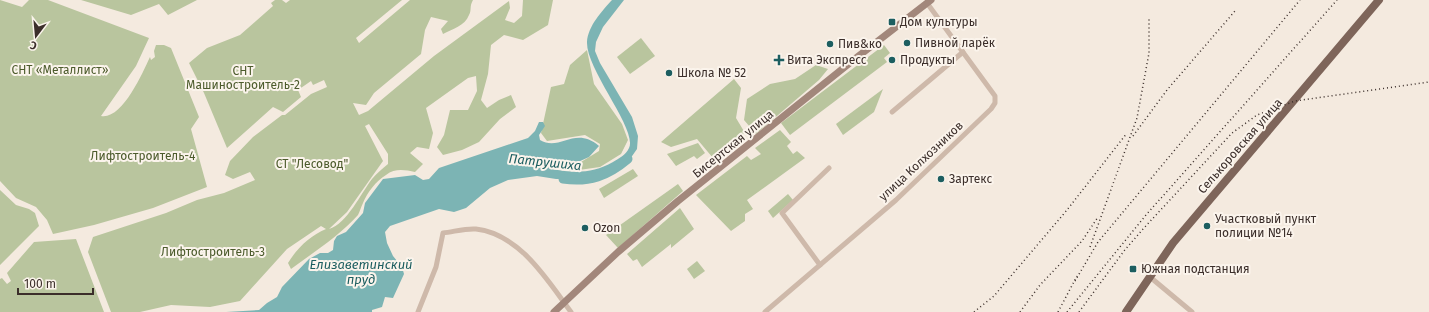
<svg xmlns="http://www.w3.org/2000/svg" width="1429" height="312" viewBox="0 0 1429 312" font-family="'Fira Sans',sans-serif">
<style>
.green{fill:#b9c59e;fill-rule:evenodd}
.water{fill:#7cb4b4}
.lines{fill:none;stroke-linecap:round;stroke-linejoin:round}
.river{stroke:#7cb4b4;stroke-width:9}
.minor{stroke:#ceb9aa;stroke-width:5}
.secondary{stroke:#a2877b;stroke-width:7}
.primary{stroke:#7e655a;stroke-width:8}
.rail{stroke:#3b2e2a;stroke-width:1.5;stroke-dasharray:1 3;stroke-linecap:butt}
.poi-dot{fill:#1c5e60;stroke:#fbf4ec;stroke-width:1.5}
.labels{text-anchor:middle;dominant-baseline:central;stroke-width:4;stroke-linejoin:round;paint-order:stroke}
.poi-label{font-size:12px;fill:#3b2e2a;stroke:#fbf4ec;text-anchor:start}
.park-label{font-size:12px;fill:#4c5b2c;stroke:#fbf4ec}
.street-label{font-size:12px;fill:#3b2e2a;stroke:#fbf4ec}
.water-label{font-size:13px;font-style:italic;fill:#1c5e60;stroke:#fbf4ec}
</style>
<rect width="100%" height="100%" fill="#f4eadf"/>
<g class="green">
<path d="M0,0L22,7L29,0H48L149,38L136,66L101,116C122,120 142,74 150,57L151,60L155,57L154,51L156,45H164L171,48L199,117L191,129L207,187L153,208L94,225L53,234L47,220L36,207L16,198L0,181Z"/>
<path d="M81,0H197L168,15L159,4L131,15Z"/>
<path d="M275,0H282L286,3L290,0H402L356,38L359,43L410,0H473C469,7 472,10 469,15C465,26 452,29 443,34L441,29L448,21L431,17L425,30L421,54L374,93L366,105L353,103L359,115L368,111L434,56L509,1L510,8L505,20L514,23L522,16L523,0H553L548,25L523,40L504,35L491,45L488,74L481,100L487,108L499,100L511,95L516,107L500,119L479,142L462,150L443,155L437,147L444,135L450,110H468L477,91L476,76L468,78L426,108L433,133L429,149L417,147L410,153L423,164L415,172C405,170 395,168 386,175C376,181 367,193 363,203C361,207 360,211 358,215C339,236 314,252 291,269L288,263C297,248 310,236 326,229L321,226L287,249L240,301L210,307L171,305L140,312H111L88,252L93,237L166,213L197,200L224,193L255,180L250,172L233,179L225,175L230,161L253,137L282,115H285L311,94L327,87L324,80L313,85L311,81L298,90L301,97L283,112L273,107L227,148L204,93L189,63L207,48L240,35L273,6L271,3ZM369,124L388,154V164C382,169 376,174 372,179C361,193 347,224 329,229L347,212L383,161L365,126Z"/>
<path d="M641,38L655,56L630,74L617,57Z"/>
<path d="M884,45L890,53L884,58L887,62L790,135L781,123Z"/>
<path d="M587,50L594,84L622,124L628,140L621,154L600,167L572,171L550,167L581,162L599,151L600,144L585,135L547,141L541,133L551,87L564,84L570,65Z"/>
<path d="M816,65L828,69L819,80L756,134L744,120L747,99L770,84L795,79Z"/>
<path d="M734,79L741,88L736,118L745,133L713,158L697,139L671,147L661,142Z"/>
<path d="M883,89L874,112L843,135L836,124Z"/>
<path d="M780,130L791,142L787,146L793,154L797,151L805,158L747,200L753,209L745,214V221L731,231L696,195L747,156L751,160L761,154L755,148Z"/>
<path d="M698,143L705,153L697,159L694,156L676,166L667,154Z"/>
<path d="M633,169L638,176L604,198L599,189Z"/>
<path d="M678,184L683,191L618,248L606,235Z"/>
<path d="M0,190L16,205L29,209L35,213L39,226L0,265Z"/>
<path d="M788,194L793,200L773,218L768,211Z"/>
<path d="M680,208L694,229L671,248V244L642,267L637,259L633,261L627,254Z"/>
<path d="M76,239L104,312H0V279L2,278L7,284L11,281L7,273L34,242Z"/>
<path d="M697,261L705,271L694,279L687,269Z"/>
</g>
<path class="water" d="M612,0H624L603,27L596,42L595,51L600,63L632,117L638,136L637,149L630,159L610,173L585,179H556L537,176L508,180L490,188L466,208L454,212L439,209L390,226L385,232L387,243L393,256L402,267L404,274L393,298L385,297L382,307L372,310V312H226L259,310L267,303L277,297L282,287L309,259L320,253H328L333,250L334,241L337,236L346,232L363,213L365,203L383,179L415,175L423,180L429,179L439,168L528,138L535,131L539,122H543L545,126L539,135L540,140C560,152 575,125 599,146L589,157L578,162L547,165L551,169C574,173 592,174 613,162C618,159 626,155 629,148C638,130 586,70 587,42C588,26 602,11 612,0Z"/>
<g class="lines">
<path class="river" d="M563,179C589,183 608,176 628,159"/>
<g class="minor">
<path d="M892,112L963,52"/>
<path d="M820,265L782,213L829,168"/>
<path d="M1150,277L1192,312"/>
<path d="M418,312L436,267L443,233C453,232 466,228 476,229C520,234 548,281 571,312"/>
<path d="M765,312L896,200L991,109L995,103V96L927,3"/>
</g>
<path class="secondary" d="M554,312L618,252L678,201L856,58L931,0"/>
<path class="primary" d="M1126,312L1173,243L1379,0"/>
<g class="rail">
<path d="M1133,136L1167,90L1235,11"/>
<path d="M1090,247L1137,118L1149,53V17"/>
<path d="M1075,281L1098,242L1300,0"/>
<path d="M974,312L994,296L1067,210L1127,133"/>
<path d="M1020,312L1040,285L1082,241L1098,217"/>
<path d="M1058,312L1077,276"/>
<path d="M1067,312L1146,215L1337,0"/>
<path d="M1079,312L1124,251L1143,229L1232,133L1257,115L1295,101L1429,82"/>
</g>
</g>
<g class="poi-dot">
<rect x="888" y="18" width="8" height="8" rx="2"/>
<circle cx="907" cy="43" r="4"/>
<circle cx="830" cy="44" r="4"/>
<path d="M777 54h4v4h4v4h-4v4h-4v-4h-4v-4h4z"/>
<circle cx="892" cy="60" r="4"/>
<circle cx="669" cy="73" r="4"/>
<circle cx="941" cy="179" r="4"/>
<circle cx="1207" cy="226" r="4"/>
<circle cx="585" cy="228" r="4"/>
<rect x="1129" y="265" width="8" height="8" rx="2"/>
</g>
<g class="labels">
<g class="poi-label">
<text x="900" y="22">Дом культуры</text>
<text x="915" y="43">Пивной ларёк</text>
<text x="838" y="44">Пив&amp;ко</text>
<text x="787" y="60">Вита Экспресс</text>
<text x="900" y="60">Продукты</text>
<text x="677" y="73">Школа № 52</text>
<text x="949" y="179">Зартекс</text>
<text x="1215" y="219">Участковый пункт<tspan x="1215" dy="14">полиции №14</tspan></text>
<text x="593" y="228">Ozon</text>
<text x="1141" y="269">Южная подстанция</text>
</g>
<g class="park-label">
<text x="60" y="70">СНТ «Металлист»</text>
<text x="243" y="71">СНТ<tspan x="243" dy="14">Машиностроитель-2</tspan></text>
<text x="143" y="156">Лифтостроитель-4</text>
<text x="312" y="164">СТ "Лесовод"</text>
<text x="213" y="252">Лифтостроитель-3</text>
</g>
<g class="street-label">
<text transform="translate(733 144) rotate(-39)">Бисертская улица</text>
<text transform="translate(1240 146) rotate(-49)">Селькоровская улица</text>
<text transform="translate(921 161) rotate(-43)">улица Колхозников</text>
</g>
<g class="water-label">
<text transform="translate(545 162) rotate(6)">Патрушиха</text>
<text x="361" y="264">Елизаветинский<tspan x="361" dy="15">пруд</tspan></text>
</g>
</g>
<g transform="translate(36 36) rotate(196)" stroke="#fbf4ec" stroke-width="3" paint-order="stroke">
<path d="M0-3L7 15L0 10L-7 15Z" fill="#3b2e2a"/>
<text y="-6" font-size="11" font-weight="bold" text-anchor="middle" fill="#3b2e2a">С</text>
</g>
<path d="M18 288v6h75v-6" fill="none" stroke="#3b2e2a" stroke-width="2"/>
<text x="24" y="288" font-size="12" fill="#3b2e2a" stroke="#fbf4ec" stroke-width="3" paint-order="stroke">100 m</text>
</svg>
